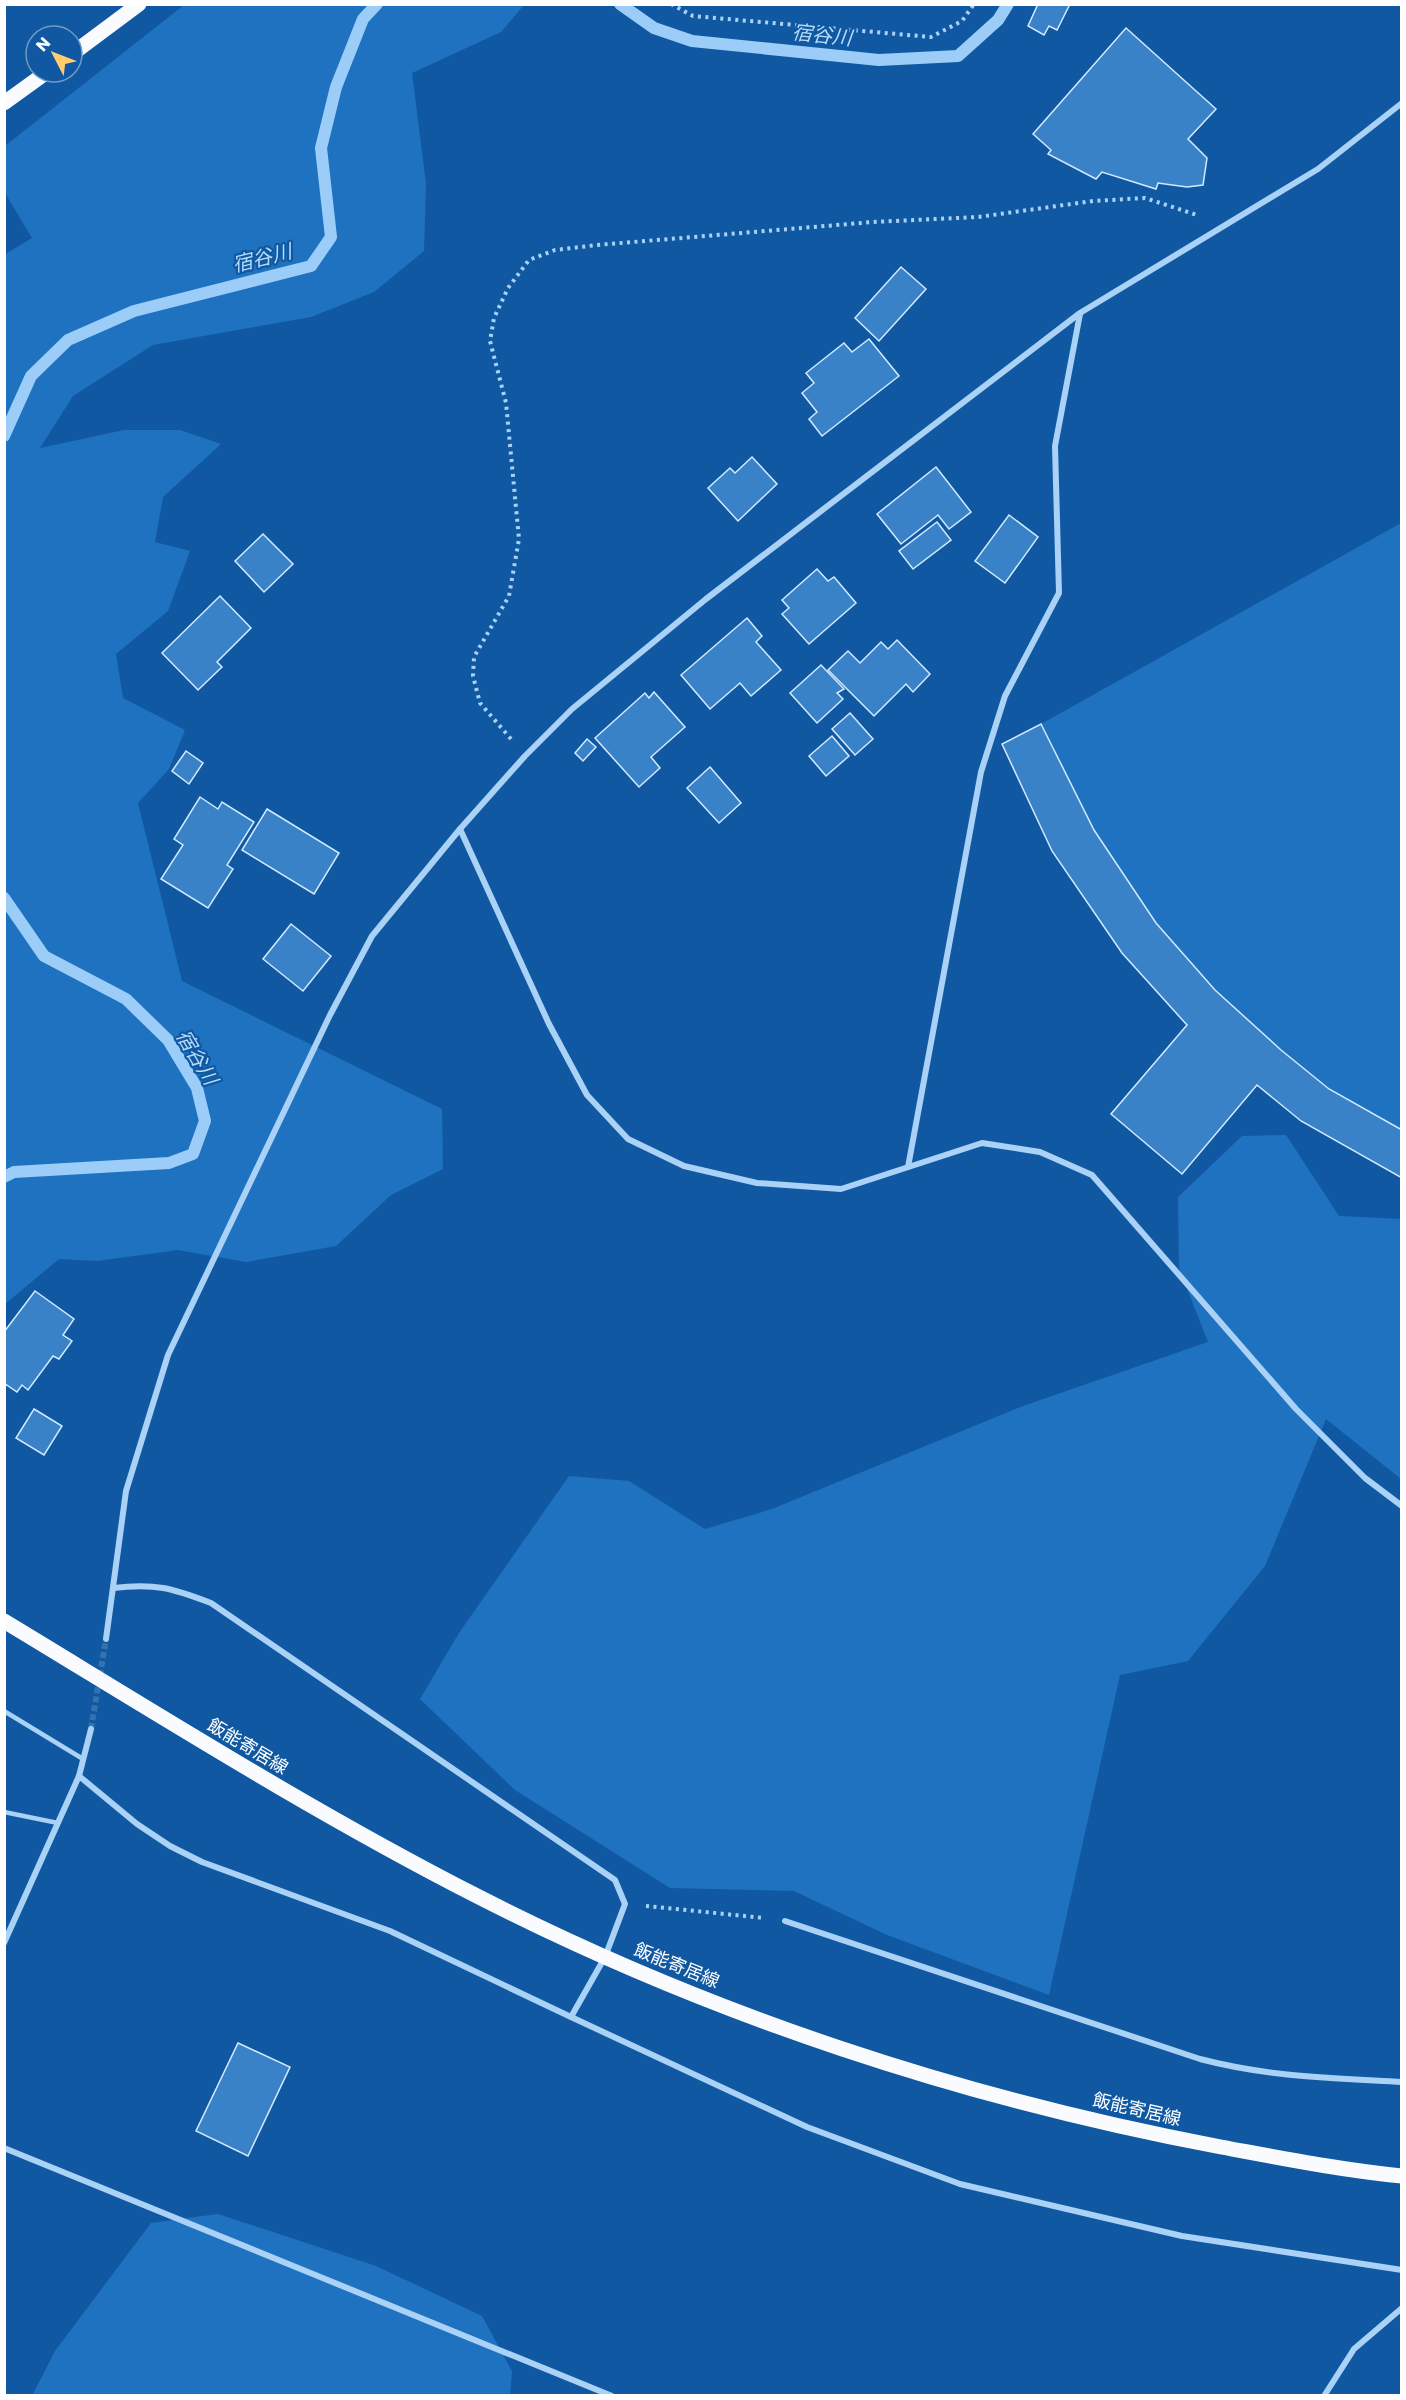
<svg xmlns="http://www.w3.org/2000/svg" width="1406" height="2400" viewBox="0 0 1406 2400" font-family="Poppins,'Noto Sans JP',sans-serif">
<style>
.green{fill:#1f72c0}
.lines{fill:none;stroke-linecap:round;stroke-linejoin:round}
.stream{stroke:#9ccdf9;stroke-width:12}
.building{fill:#3982c8;stroke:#d3eafe;stroke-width:1.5}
.minor-tunnel{stroke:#3472b0;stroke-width:6;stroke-dasharray:6 3;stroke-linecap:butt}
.path{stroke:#aad1f6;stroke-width:4;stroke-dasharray:3 4.5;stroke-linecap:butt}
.service{stroke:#aad1f6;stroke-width:4.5}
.minor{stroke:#aad1f6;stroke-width:6}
.primary{stroke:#f9fbff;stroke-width:15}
.labels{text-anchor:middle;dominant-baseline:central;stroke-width:4.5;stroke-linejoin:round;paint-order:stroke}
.street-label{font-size:18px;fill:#fff;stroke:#1059a2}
.water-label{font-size:20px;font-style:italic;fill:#b7dbfc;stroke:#1059a2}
</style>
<rect width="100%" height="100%" fill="#1059a2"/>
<g class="green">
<path d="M184,5H524L501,32L412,73L426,184L424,251L374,292L311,317L153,345L73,396L40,448L124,430H180L221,444L163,497L155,542L190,551L168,611L116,654L123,698L185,730L169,769L138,803L182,981L442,1109L443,1169L391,1195L336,1246L246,1262L178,1250L97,1261L59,1259L5,1304L4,255L32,238L5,193V146Z"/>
<path d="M1401,523V1130L1329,1089L1281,1050L1215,990L1156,923L1094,830L1041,724Z"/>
<path d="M1286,1135L1339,1216L1401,1219V1479L1326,1419L1265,1566L1188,1661L1120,1675L1049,1995L887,1935L794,1891L670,1888L515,1790L420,1699L459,1633L569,1476L629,1481L705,1529L772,1509L1023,1406L1208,1342L1179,1268L1178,1197L1242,1136Z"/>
<path d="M218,2214L376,2266L482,2316L512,2371L510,2396H32L55,2351L151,2223Z"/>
</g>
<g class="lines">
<g class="stream">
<path d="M620,4L654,28L692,41L879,60L958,56L998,20L1008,4"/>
<path d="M4,436L31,376L68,340L134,311L311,266L331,237L321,148L336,87L363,19L377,4"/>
<path d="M4,898L44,956L126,999L168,1040L197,1088L205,1121L193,1154L169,1163L14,1172L4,1177"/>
</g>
</g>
<g class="building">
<path d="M1038,4H1070L1057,30L1049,26L1044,35L1028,26Z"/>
<path d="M1126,28L1216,109L1188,139L1207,158L1203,185L1187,187L1158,183L1156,189L1102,172L1096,179L1048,154L1051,150L1033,134Z"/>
<path d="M901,267L926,289L879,341L855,318Z"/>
<path d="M869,339L899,376L822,436L809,419L817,412L802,393L814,383L806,373L844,343L852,352Z"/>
<path d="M752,457L777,484L738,521L708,488L730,468L735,473Z"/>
<path d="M936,467L971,512L949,529L938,515L901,544L877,514Z"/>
<path d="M1009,515L1038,537L1005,583L975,561Z"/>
<path d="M937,522L951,540L913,569L899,551Z"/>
<path d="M263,534L293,564L264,592L235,561Z"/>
<path d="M817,569L828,581L834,577L856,603L809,644L782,614L789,608L782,600Z"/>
<path d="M220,596L251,628L217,662L222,667L198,690L162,653Z"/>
<path d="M747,618L762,636L756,642L781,670L751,696L740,683L710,709L681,675Z"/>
<path d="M897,640L930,674L913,692L906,684L874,716L828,670L848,651L860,663L881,642L888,649Z"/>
<path d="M821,665L844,689L837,693L843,699L817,723L790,693Z"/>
<path d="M654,692L685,727L651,757L660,768L639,787L595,738L645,693L649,698Z"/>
<path d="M850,713L873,739L855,755L832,729Z"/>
<path d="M1041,724L1094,830L1156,923L1215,990L1281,1050L1329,1089L1402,1130V1178L1301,1121L1257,1085L1182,1174L1111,1114L1187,1025L1122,953L1052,851L1002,744Z"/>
<path d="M832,736L849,756L826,776L809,756Z"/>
<path d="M587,739L596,747L583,761L575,753Z"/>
<path d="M186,751L203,763L189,784L172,771Z"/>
<path d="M710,767L741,803L719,823L687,788Z"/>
<path d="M200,797L218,809L222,802L254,822L227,865L233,869L208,908L161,879L183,845L174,839Z"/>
<path d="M267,809L339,853L314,894L242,850Z"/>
<path d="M291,924L331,956L303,991L263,959Z"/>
<path d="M35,1291L74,1319L63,1335L72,1341L59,1359L53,1356L28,1390L22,1385L17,1392L4,1383V1332Z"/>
<path d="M34,1409L62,1426L44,1455L16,1438Z"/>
<path d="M238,2043L290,2067L248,2156L196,2131Z"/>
</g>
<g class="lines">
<path class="minor-tunnel" d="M91,1729L106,1639"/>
<g class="path">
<path d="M671,4L693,16L931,37L962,21L974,4"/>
<path d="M511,739L480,703L473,676L474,657L509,596L519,539L506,403L490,341L494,318L508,288L529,260L555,250L597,245L873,222L978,217L1093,201L1145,198L1197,215"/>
<path d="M646,1906L764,1918"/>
</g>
<g class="service">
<path d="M4,1711L83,1759"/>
<path d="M4,1812L58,1823"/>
</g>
<g class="minor">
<path d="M460,829L549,1024L587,1095L628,1139L684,1166L757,1183L841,1189L982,1143L1040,1152L1092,1175L1296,1409L1365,1478L1402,1506"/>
<path d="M908,1167L981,772L1005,696L1059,593L1055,446L1080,314"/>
<path d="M106,1639L126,1491L168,1355L330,1015L372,936L460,829L525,756L572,709L706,599L1080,313L1318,169L1402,103"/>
<path d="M79,1776L137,1824L170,1846L202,1862L390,1931L571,2017L605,1957L625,1904L615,1880L211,1603C172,1588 155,1583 113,1588"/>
<path d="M785,1921L1200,2059C1269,2077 1331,2078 1402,2082"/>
<path d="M4,1943L79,1776L91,1729"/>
<path d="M571,2017L807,2127L960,2184L1182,2236L1402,2270"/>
<path d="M4,2148L612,2396"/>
<path d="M1324,2396L1354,2349L1402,2308"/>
</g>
<g class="primary">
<path d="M72,54L139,4"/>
<path d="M4,103L47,72"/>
<path d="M4,1621C161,1716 316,1814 479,1897C712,2016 965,2099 1221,2147C1281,2158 1341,2170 1402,2176"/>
</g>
</g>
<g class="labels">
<g class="street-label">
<text transform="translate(248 1746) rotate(31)">飯能寄居線</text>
<text transform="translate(677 1965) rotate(22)">飯能寄居線</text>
<text transform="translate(1137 2109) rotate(13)">飯能寄居線</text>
</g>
<g class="water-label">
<text transform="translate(822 35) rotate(6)">宿谷川</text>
<text transform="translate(262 258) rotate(-14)">宿谷川</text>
<text transform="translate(197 1057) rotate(59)">宿谷川</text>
</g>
</g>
<rect width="1406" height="2400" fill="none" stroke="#ffffff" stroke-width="12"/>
<g transform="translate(54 54) rotate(312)"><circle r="28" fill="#1059a2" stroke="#709bc7" stroke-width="1.5"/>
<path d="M0-4.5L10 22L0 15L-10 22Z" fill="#ffcc6f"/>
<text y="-9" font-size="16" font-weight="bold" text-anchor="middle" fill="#ffffff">N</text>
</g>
</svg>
